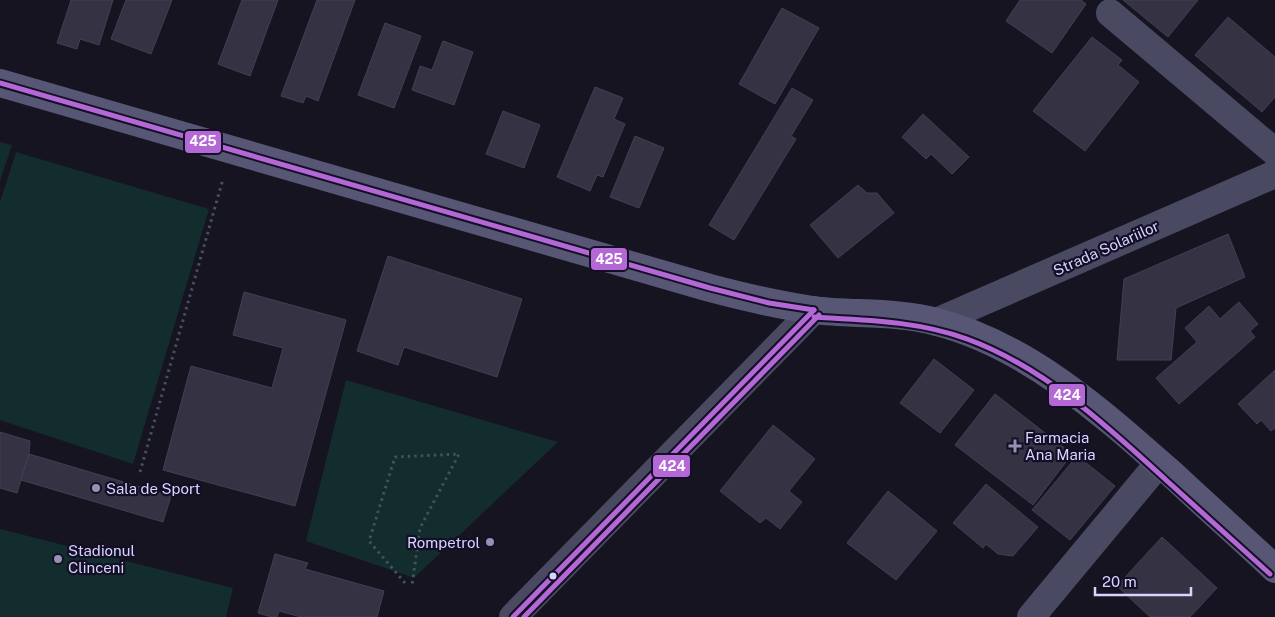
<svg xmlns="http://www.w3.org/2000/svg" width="1275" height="617" viewBox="0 0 1275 617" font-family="'Public Sans',sans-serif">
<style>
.green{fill:#132c2d}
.building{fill:#343243;stroke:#433f54}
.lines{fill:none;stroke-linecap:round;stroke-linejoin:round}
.path{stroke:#44505f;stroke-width:3;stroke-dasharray:2.5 4;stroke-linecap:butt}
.minor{stroke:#4a4962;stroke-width:28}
.tertiary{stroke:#4a4962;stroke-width:28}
.secondary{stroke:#575674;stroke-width:28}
.bus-1-casing{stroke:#130f26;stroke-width:9}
.bus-2-casing{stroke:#130f26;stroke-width:9}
.bus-1{stroke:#b468d6;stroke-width:5}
.bus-2{stroke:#b468d6;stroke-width:5}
.poi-dot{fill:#9591b1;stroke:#130f26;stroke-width:2}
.bus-dot{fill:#d9d4ff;stroke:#130f26;stroke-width:2}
.labels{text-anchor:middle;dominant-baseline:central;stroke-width:4.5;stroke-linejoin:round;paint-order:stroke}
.street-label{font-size:15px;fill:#d9d4ff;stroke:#130f26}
.poi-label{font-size:15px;fill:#d9d4ff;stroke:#130f26;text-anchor:start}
.line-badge{stroke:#130f26;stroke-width:2}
.badge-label{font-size:14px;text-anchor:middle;font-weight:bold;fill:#fff}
</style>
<rect width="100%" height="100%" fill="#161421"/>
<g class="green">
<path d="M0,142L12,145L0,181Z"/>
<path d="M16,152L209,209L133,464L0,420V202Z"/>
<path d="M346,380L558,442L414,578L306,541Z"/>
<path d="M0,529L233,588L226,617H0Z"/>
</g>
<g class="building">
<path d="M71,0H113L99,45L80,39L77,49L57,43Z"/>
<path d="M126,0H172L151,54L111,39Z"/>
<path d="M242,0H278L250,76L218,64Z"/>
<path d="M317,0H355L318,101L306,96L303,103L281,96Z"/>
<path d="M1020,0H1081L1086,4L1052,53L1006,21Z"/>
<path d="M1123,0H1198L1168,37Z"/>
<path d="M782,8L819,28L775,104L739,84Z"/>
<path d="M1228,17L1275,57V97L1262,112L1195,55Z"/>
<path d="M385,23L421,36L394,108L358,95Z"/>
<path d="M1092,37L1122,60L1118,65L1139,82L1085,151L1033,111Z"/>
<path d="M443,41L473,52L454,105L412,90L420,66L432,70Z"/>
<path d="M595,87L623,98L614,119L625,124L603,177L597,175L590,191L557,177Z"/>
<path d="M792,88L813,100L791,136L796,139L734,240L709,225Z"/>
<path d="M503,111L540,125L524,168L486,154Z"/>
<path d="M923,114L969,157L952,174L931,154L926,159L902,137Z"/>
<path d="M635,136L664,148L639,208L610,197Z"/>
<path d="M858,185L867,193H877L894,213L838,258L810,225Z"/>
<path d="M1228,234L1245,277L1176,308L1171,360H1117L1124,279Z"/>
<path d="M388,256L522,299L497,377L404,347L398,365L357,351Z"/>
<path d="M244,292L346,320L295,506L163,470L191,366L272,388L283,348L233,335Z"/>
<path d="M1239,302L1258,324L1250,331L1255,337L1179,404L1156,378L1197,342L1185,328L1209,306L1220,319Z"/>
<path d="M934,359L974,390L940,433L900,403Z"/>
<path d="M1275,370V428L1271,431L1261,420L1257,424L1238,404Z"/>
<path d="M995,394L1072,454L1033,505L955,445Z"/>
<path d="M773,425L815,459L789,491L802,502L780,529L766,518L760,523L720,491Z"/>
<path d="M0,432L30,441L29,454L17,493L0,488Z"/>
<path d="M1082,450L1090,456L1085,462L1115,486L1070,540L1032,510Z"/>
<path d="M29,454L171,496L163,522L21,480Z"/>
<path d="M986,484L1038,527L1013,556L998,554L986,544L983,548L953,523Z"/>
<path d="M888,491L937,531L896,580L847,543Z"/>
<path d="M1162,537L1217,588L1190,617H1150L1117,586Z"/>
<path d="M275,554L308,563L305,569L384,591L377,617H301L279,611L277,617H272L258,613Z"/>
</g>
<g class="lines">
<g class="path">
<path d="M140,472L223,179"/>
<path d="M405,583L369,541L395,457L459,454L420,528L412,585"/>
</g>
<g class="minor">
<path d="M1110,13L1275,152"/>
<path d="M936,322L1275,174"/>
<path d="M1031,617L1159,463"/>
</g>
<path class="tertiary" d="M513,617L814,310"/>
<path class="secondary" d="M0,83L710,288C744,297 778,305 813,310C854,315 896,311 937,322C1029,346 1105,415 1175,477C1208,508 1242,538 1275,569"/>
<g class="bus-1-casing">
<g id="bus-1">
<path d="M0,83L710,288L769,303L814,310"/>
<path d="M513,617L814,310"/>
</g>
</g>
<g class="bus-2-casing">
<g id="bus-2">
<path d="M814,317C865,320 918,321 967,339C1044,367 1107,426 1166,480C1201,512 1236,543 1270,574"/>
<path d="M524,617L819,315"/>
</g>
</g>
<use href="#bus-1" class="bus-1"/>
<use href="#bus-2" class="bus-2"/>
</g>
<g class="poi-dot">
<path d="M1012.5 438.5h5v5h5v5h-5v5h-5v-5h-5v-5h5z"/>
<circle cx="96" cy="488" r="5"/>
<circle cx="490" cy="542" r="5"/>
<circle cx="58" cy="559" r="5"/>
</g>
<circle class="bus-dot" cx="553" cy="576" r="4.5"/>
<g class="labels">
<g class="street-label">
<text transform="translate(1106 248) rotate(-24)">Strada Solariilor</text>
</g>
<g class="poi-label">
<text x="1025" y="437">Farmacia<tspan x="1025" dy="17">Ana Maria</tspan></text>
<text x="106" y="488">Sala de Sport</text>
<text x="480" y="542" text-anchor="end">Rompetrol</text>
<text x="68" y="550">Stadionul<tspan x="68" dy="17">Clinceni</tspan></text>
</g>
</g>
<g class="line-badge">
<rect x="184" y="130" width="38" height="24" rx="5" fill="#b468d6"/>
<rect x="590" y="247" width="38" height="24" rx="5" fill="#b468d6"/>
<rect x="1048" y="383" width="38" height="24" rx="5" fill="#b468d6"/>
<rect x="652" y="454" width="39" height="24" rx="5" fill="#b468d6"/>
</g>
<g class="badge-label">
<text x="203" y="146">425</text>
<text x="609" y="264">425</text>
<text x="1067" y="400">424</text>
<text x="672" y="471">424</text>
</g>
<path d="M1095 587v8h96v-8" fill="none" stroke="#d9d4ff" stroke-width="2.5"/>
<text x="1102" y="587" font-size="15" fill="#d9d4ff" stroke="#130f26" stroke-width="4" paint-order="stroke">20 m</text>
</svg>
